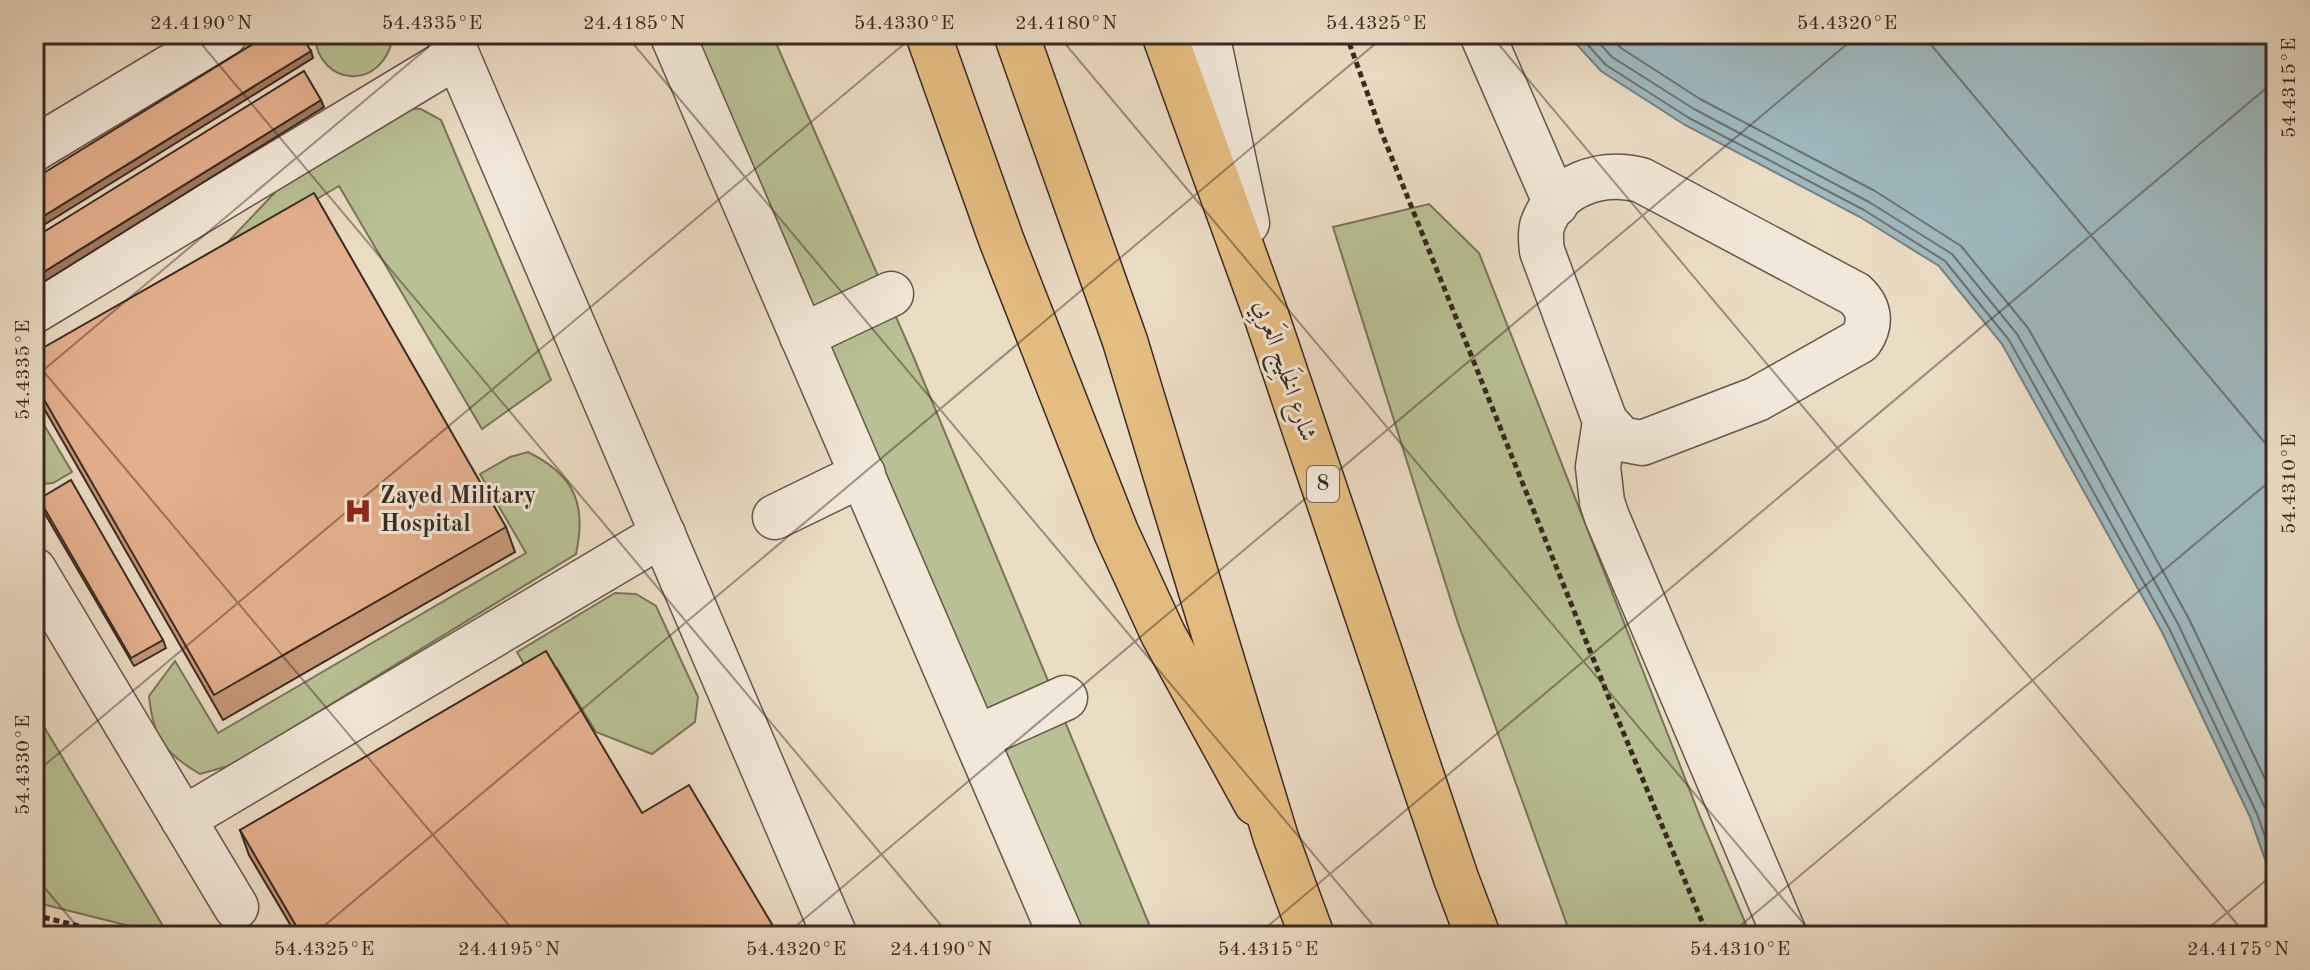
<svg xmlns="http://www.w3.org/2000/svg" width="2310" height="970" viewBox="0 0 2310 970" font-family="'Old Standard TT',Amiri,serif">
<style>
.green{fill:#b8c094;stroke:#79745a;stroke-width:2}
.water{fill:#9eb9bf;stroke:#767f80;stroke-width:2}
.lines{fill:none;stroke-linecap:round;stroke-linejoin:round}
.shore{stroke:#6c7170;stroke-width:2}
.minor-casing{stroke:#66564a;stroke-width:47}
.major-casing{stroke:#3a2921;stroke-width:47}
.highway-casing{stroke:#3a2921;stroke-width:47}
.path{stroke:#3a2921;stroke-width:5;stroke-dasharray:6 4;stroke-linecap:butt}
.minor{stroke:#f2e8d9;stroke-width:44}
.major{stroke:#e6be82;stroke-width:44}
.highway{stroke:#e6be82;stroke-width:44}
.wall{fill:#c59778;stroke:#3a2921;stroke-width:2}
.shaded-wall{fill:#a07b62;stroke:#3a2921;stroke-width:2}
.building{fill:#e5b08c;stroke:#3a2921;stroke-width:2}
.ticks{fill:none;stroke:#3a2921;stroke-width:2;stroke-opacity:0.45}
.labels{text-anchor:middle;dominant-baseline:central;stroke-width:6;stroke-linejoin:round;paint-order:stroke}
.shield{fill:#f2e8d9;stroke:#716258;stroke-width:2}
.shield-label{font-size:22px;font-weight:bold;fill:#3a2921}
.street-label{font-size:24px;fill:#3a2921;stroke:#f2e8d9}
.poi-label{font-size:24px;font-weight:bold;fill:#3a2921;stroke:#f2e8d9;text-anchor:start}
.neatline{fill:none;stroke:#3a2921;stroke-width:3}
.ticks-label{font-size:20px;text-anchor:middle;fill:#3a2921}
</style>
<rect width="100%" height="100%" fill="#ebdcc4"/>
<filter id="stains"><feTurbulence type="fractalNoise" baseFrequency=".0025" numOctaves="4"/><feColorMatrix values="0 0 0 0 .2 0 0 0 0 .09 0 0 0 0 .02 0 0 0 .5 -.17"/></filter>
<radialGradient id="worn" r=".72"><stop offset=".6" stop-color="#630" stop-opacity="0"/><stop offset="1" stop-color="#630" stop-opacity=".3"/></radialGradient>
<g class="green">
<path d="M314,34H392L393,36C384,91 319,89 314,34Z"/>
<path d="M684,34H772L914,358L1154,936H1073Z"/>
<path d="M403,108L421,109L441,120L551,380L482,429L339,186L208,263L300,166Z"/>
<path d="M1429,204L1479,253L1701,819L1751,936H1571L1458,623L1333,227Z"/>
<path d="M34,408L72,472L53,483L34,485Z"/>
<path d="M528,452C574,475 587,503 576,554L232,765L200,774C164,753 153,737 149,696L175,661L218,733L526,553L480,474L510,457Z"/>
<path d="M615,593L636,594L656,606L698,697L695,722L652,754L596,732L557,668L534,681L517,652Z"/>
<path d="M34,710L169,936L34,902Z"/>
</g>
<path class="water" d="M1567,34H2276V891L2250,817L2162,632L2002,344L1939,266L1860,217L1685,125L1601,71Z"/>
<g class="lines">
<g class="shore">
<path d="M1578,34L1606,65L1689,118L1864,210L1945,261L2009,340L2169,628L2257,814L2276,867"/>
<path d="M1591,34L1612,57L1694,109L1869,202L1952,254L2017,334L2071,428L2178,624L2266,810L2276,837"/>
<path d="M1607,34L1621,48L1700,99L1875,191L1961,246L2028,328L2081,422L2189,619L2276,802"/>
</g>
<g class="minor-casing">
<g id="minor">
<path d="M448,34L835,936"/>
<path d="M672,34L1061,936"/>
<path d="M1207,34L1247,223"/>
<path d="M1482,34L1556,204"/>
<path d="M34,149L225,34"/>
<path d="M34,311L457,56"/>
<path d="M802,336L891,294"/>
<path d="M1605,421L1621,439L1642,443L1757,399L1860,341C1872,324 1870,308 1855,294L1641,180C1602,170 1556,184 1542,226C1540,234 1541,243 1542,251L1605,421L1598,467L1602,502L1607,517L1785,936"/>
<path d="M775,517L863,474"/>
<path d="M34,570L236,907"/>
<path d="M976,738L1065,698"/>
<path d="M183,819L663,534"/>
</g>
</g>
<g class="major-casing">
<path id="major" d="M928,34L1001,239L1116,532L1163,634L1256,803"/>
</g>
<g class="highway-casing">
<g id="highway">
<path d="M1016,34L1125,341L1276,838L1312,936"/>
<path d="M1164,34L1266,315L1456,878L1478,936"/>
</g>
</g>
<g class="path">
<path d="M1346,34L1381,131L1609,698L1708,936"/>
<path d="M34,915L120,936"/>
<path d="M189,936L201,929"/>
</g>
<use href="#minor" class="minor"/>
<use href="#major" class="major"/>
<use href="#highway" class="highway"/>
</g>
<g class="wall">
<path d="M34,353L506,527L515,552L223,720L34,391Z"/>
<path d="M39,499L163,640L166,648L134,666L41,507Z"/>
<path d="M642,813L779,936H297L249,855L240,830Z"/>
</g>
<g class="shaded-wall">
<path d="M311,51L313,58L34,231V222Z"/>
<path d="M321,100L324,107L34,288V278Z"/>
</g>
<g class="building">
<path d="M269,34H300L311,51L34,222V179Z"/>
<path d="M304,71L321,100L34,278V238Z"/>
<path d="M314,193L506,527L214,695L34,382V353Z"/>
<path d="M71,480L163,640L131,658L39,499Z"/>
<path d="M546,651L642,813L689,785L779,936H302L240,830Z"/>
</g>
<path class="ticks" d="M193,34L950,936M625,34L1382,936M1057,34L1814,936M1490,34L2247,936M1922,34L2276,456M34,360L518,936M34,378L444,34M34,774L916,34M34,875L85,936M312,936L1387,34M784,936L1859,34M1256,936L2276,80M1728,936L2276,476M2199,936L2276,872"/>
<defs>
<g id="hospital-bare" transform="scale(2.16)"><path d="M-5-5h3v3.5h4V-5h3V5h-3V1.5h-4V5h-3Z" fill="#8f2418" stroke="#f2e8d9" stroke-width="2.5" paint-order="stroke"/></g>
</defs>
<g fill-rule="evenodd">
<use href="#hospital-bare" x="358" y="511"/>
</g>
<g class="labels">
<rect class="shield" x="1307" y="466" width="32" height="36" rx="6"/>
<g class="shield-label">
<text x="1323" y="484">8</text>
</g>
<g class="street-label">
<text transform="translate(1284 371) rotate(71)">شارع الخَلِيج العَربِي</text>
</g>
<g class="poi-label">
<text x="380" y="497">Zayed Military<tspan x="380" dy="28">Hospital</tspan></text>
</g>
</g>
<rect width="2310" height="970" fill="none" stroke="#ebdcc4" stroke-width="88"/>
<rect x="44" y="44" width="2222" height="882" class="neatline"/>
<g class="ticks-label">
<text x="201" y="29">24.4190°N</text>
<text x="432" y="29">54.4335°E</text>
<text x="634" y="29">24.4185°N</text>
<text x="904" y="29">54.4330°E</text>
<text x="1066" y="29">24.4180°N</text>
<text x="1376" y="29">54.4325°E</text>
<text x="1847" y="29">54.4320°E</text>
<text transform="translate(2288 88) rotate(-90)" y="7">54.4315°E</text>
<text transform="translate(22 370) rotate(-90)" y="7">54.4335°E</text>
<text transform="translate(2288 484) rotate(-90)" y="7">54.4310°E</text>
<text transform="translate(22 765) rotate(-90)" y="7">54.4330°E</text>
<text x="324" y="955">54.4325°E</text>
<text x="509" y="955">24.4195°N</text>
<text x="796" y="955">54.4320°E</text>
<text x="941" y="955">24.4190°N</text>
<text x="1268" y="955">54.4315°E</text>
<text x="1740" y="955">54.4310°E</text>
<text x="2238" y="955">24.4175°N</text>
</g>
<rect width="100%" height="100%" filter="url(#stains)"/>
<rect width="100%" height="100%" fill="url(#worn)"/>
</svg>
